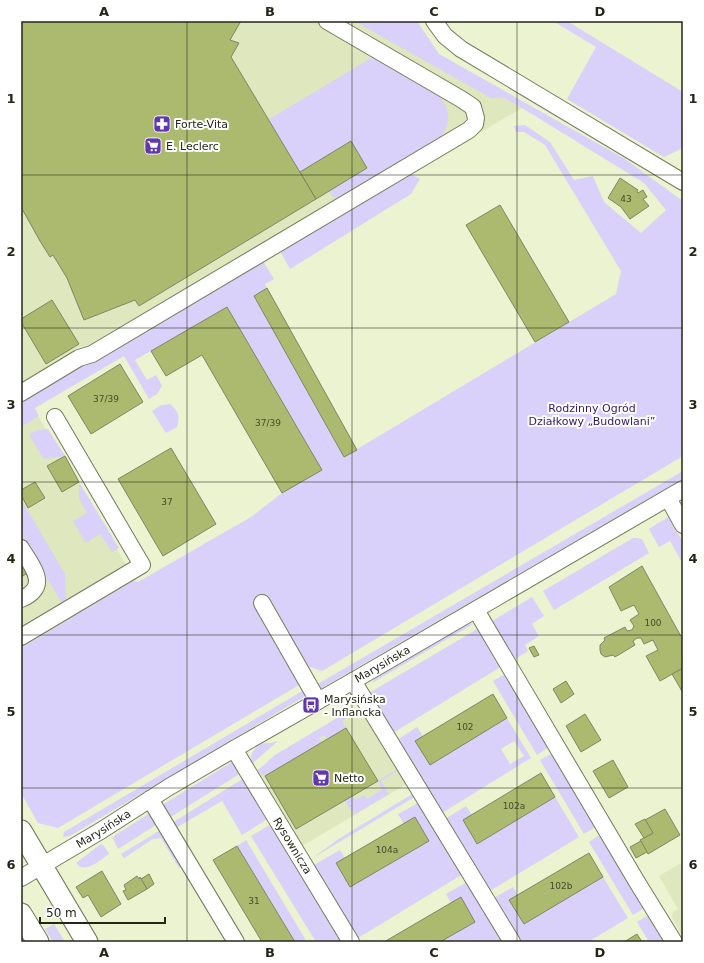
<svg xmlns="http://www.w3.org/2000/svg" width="704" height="963" viewBox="0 0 704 963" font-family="'DejaVu Sans',sans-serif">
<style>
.built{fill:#dee7be}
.green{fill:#d9d1f9;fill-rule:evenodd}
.building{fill:#abba6e;stroke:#7f8666}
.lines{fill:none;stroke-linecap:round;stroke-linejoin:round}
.minor-casing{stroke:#747b5c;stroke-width:18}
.major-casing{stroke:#747b5c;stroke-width:23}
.minor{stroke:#fff;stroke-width:16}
.major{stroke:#fff;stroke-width:21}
.grid{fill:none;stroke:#242619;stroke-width:1;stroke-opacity:0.55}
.labels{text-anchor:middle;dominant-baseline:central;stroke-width:4;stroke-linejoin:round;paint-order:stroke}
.number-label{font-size:9px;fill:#464b2e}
.poi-label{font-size:11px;fill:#242619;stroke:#fff;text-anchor:start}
.park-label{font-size:11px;fill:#361768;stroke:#fff}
.street-label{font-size:11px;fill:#242619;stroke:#fff}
.neatline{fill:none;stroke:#242619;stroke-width:1.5}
.grid-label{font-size:13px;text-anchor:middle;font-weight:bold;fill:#242619}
</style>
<rect width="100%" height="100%" fill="#ebf3d0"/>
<g class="built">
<path d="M21,21H367L522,108L90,361L28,399L140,588L21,658Z"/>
<path d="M365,705L410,782L302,846L257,771Z"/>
<path d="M683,862V937L672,918L673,912L678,909L659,876Z"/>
</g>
<g class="green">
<path d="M354,21H417L439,54L625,159L683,201V456L322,671L307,666L296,673L299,685L58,828L38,823L21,793V648L133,581L138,582L251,517L282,493L322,470L227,307L135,360L147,380L156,375L162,386L157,394L149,399L124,356L35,408L39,416L21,427V403L90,361L263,261L274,279L265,284L267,288L254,296L344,457L616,294L621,271L545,145L524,132H516L514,126L525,125L550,142L574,180L593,176L604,202L641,233L666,210L644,183L522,108L504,98H491Z"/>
<path d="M553,21H567L683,92V148L664,157L567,99L596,47Z"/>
<path d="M373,57L434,91C450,106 454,121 439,139L340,199C334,198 332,196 329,191L367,168L351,142L300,172L268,120Z"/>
<path d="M412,175L420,179L411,194L290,269L280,251L403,177Z"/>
<path d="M170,404C179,412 180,416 177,427L166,433L152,411L161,405Z"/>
<path d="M48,429L65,456L44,459L29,435L38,430Z"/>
<path d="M683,471V479L320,689L316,685Z"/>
<path d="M79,482L119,548L112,552L100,534L86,543L73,521L87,513L79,498Z"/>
<path d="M21,499L65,574L66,601L62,603L21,535Z"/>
<path d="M668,517L683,542V564L670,541L659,547L649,529Z"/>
<path d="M633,538H636L642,539L649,553L554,610L543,591Z"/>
<path d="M532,597L544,616L532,624L539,636L525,645L528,651L512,661L489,623Z"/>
<path d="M469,623L473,624L372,683L375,678Z"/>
<path d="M479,628L502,666L393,733L369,693Z"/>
<path d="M505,674L550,746L537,755L493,681Z"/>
<path d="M304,690L307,695L70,836L63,837L64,832Z"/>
<path d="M347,712L354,713L342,721L346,728L327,739L324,735L319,738L322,742L265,776L257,771L275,755Z"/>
<path d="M507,718L531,758L442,813L397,740L417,727L423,736L415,741L430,765ZM514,741L524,756L510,764L501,749Z"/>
<path d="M278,741L253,763C247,755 256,745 265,743C265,743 271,743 272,743C273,742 277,741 278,741Z"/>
<path d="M553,753L597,826L584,834L540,760Z"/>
<path d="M232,762L236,764L241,773L169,818L163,809L164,804Z"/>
<path d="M399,768L408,783L404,782L397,771L381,781L389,794L354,815L345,801L353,796L356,800L364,795L367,799L382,790L378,781Z"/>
<path d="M244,778L269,818L242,835L222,801L176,828L172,823Z"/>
<path d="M414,793L416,796L311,859L340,838Z"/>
<path d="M555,797L579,837L490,891L445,819L466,806L472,815L463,820L477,844Z"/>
<path d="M420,802L463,874L358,938L314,865L340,850L345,858L336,864L350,887L429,841L404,824L398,814Z"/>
<path d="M150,813L159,823L118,849L113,839L114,836Z"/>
<path d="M273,823L344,942H316L251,836Z"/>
<path d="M162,829L182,862L179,868L161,838L153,839L124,858L121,854Z"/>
<path d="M601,834L646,907L633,915L589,842Z"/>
<path d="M246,840L307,942H295L237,846Z"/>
<path d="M101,844L104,846L109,854C100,860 84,875 76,863Z"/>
<path d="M603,877L628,918L588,942H521L494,898L513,887L518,895L510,900L524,924Z"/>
<path d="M467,882L503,942H440L451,903L446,894Z"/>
<path d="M650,914L667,942H649L637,922Z"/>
<path d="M54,924L65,942H53L45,929Z"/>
</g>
<g class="building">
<path d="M21,21H241L230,40L239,43L231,57L316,199L139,306L135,300L84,320L67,278L53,255L50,257L40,241L21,207Z"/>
<path d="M351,141L367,168L316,199L300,172Z"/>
<path d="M620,178L638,190L637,192L638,193L643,190L647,197L643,199L649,206L630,219L621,207L608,198Z"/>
<path d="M500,205L569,322L535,342L466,225Z"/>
<path d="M267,288L357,450L344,457L254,296Z"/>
<path d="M52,300L79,344L46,364L21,322V319Z"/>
<path d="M227,307L322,470L282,493L202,355L166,376L151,351Z"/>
<path d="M120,364L143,402L91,434L68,396Z"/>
<path d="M171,448L216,524L163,556L118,479Z"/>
<path d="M65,456L79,482L62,492L47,466Z"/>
<path d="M35,482L45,498L28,508L21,495V490Z"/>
<path d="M21,551L33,570L21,577Z"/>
<path d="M642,566L683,640V668L660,681L646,656L658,650L653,640L644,644L641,638H637L633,641L635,645L615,657L613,655L605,657L601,654L600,650V645L605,640L604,638L625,627L627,631L632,630L634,626L630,620L639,614L634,605L621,611L609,587Z"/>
<path d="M534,646L539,655L534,657L529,648Z"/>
<path d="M683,668V693L672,674Z"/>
<path d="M566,681L574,694L561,703L553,689Z"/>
<path d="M493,694L507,718L430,765L415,741Z"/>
<path d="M585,714L601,740L581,752L566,726Z"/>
<path d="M346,728L378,781L296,829L265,776Z"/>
<path d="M613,760L628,787L609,798L593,771Z"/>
<path d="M541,773L555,797L477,844L463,820Z"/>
<path d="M665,809L680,835L648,854L640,840L653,833L645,820Z"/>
<path d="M415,817L429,841L350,887L336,863Z"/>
<path d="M645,819L653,833L644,838L635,824Z"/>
<path d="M641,841L647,852L636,858L630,847Z"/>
<path d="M237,846L295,942H262L213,860Z"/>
<path d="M589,853L603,877L524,924L509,900Z"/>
<path d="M102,871L121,904L101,917L88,895L83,898L76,887Z"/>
<path d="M149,874L154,884L147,889L141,879Z"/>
<path d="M137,876L139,879L140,877L147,889L128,900L123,891L126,890L124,885Z"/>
<path d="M461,897L475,922L440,942H384Z"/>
<path d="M637,934L642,942H624Z"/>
</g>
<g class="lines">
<g class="minor-casing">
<g id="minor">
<path d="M434,21L445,36L461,49L683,182"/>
<path d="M21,393L79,358L92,354L469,130L475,124L476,118L473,107L461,99L327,21"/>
<path d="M668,498L683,525"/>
<path d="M21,548C27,559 44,578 34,590C31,594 26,597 21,599"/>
<path d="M262,603L318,701"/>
<path d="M476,610L637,882L674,942"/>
<path d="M21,637L142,565L55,417"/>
<path d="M353,681L512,942"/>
<path id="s1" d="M234,749L351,942"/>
<path d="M150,799L236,942"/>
<path id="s2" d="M21,878L102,830L169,787L234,749L353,681L683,489"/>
</g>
</g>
<g class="major-casing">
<g id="major">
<path d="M21,831L87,942"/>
<path d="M21,914L38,942"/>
</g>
</g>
<use href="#minor" class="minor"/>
<use href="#major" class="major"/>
</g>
<path class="grid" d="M187,21V942M352,21V942M517,21V942M21,175H683M21,328H683M21,482H683M21,635H683M21,788H683"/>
<defs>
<g id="pharmacy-square" transform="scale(0.9)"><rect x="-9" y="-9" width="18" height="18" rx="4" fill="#6136ae" stroke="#fff"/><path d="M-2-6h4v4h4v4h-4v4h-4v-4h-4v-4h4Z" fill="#fff"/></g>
<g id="supermarket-square" transform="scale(0.9)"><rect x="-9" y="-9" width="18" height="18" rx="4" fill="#6136ae" stroke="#fff"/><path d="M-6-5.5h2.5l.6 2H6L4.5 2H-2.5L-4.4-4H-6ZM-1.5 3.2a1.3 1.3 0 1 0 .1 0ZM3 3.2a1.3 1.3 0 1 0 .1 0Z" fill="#fff"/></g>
<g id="bus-square" transform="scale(0.9)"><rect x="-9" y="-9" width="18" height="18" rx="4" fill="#6136ae" stroke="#fff"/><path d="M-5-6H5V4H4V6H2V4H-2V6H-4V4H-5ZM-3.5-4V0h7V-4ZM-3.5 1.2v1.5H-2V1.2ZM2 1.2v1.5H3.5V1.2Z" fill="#fff"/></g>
</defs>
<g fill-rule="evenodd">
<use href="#pharmacy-square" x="162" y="124"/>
<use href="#supermarket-square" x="153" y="146"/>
<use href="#bus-square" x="311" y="705"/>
<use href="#supermarket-square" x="321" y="778"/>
</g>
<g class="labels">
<g class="number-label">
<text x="626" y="199">43</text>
<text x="106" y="399">37/39</text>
<text x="268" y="423">37/39</text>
<text x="167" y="502">37</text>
<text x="653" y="623">100</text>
<text x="465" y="727">102</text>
<text x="514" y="806">102a</text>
<text x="387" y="850">104a</text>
<text x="561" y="886">102b</text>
<text x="254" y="901">31</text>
</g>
<g class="poi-label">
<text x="175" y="124">Forte-Vita</text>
<text x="166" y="146">E. Leclerc</text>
<text x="324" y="699">Marysińska<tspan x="324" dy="13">- Inflancka</tspan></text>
<text x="334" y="778">Netto</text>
</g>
<g class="park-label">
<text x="592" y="408">Rodzinny Ogród<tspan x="592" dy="13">Działkowy „Budowlani”</tspan></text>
</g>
<g class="street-label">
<text stroke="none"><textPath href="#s2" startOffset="420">Marysińska</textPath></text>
<text stroke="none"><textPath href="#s2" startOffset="96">Marysińska</textPath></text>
<text stroke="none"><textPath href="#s1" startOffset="113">Rysownicza</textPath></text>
</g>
</g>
<rect width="704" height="963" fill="none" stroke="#ffffff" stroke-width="44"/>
<path d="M40 917v6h125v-6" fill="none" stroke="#242619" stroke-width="2"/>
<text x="46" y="917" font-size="12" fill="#242619" stroke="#ffffff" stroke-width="3" paint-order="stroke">50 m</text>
<rect x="22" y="22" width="660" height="919" class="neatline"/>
<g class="grid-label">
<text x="104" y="16">A</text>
<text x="270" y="16">B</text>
<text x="434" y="16">C</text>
<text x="600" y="16">D</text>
<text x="11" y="103">1</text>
<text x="693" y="103">1</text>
<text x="11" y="256">2</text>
<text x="693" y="256">2</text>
<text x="11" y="409">3</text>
<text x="693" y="409">3</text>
<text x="11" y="563">4</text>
<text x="693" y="563">4</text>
<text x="11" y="716">5</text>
<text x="693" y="716">5</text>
<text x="11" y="869">6</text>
<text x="693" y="869">6</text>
<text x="104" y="957">A</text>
<text x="270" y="957">B</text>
<text x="434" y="957">C</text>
<text x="600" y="957">D</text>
</g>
</svg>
